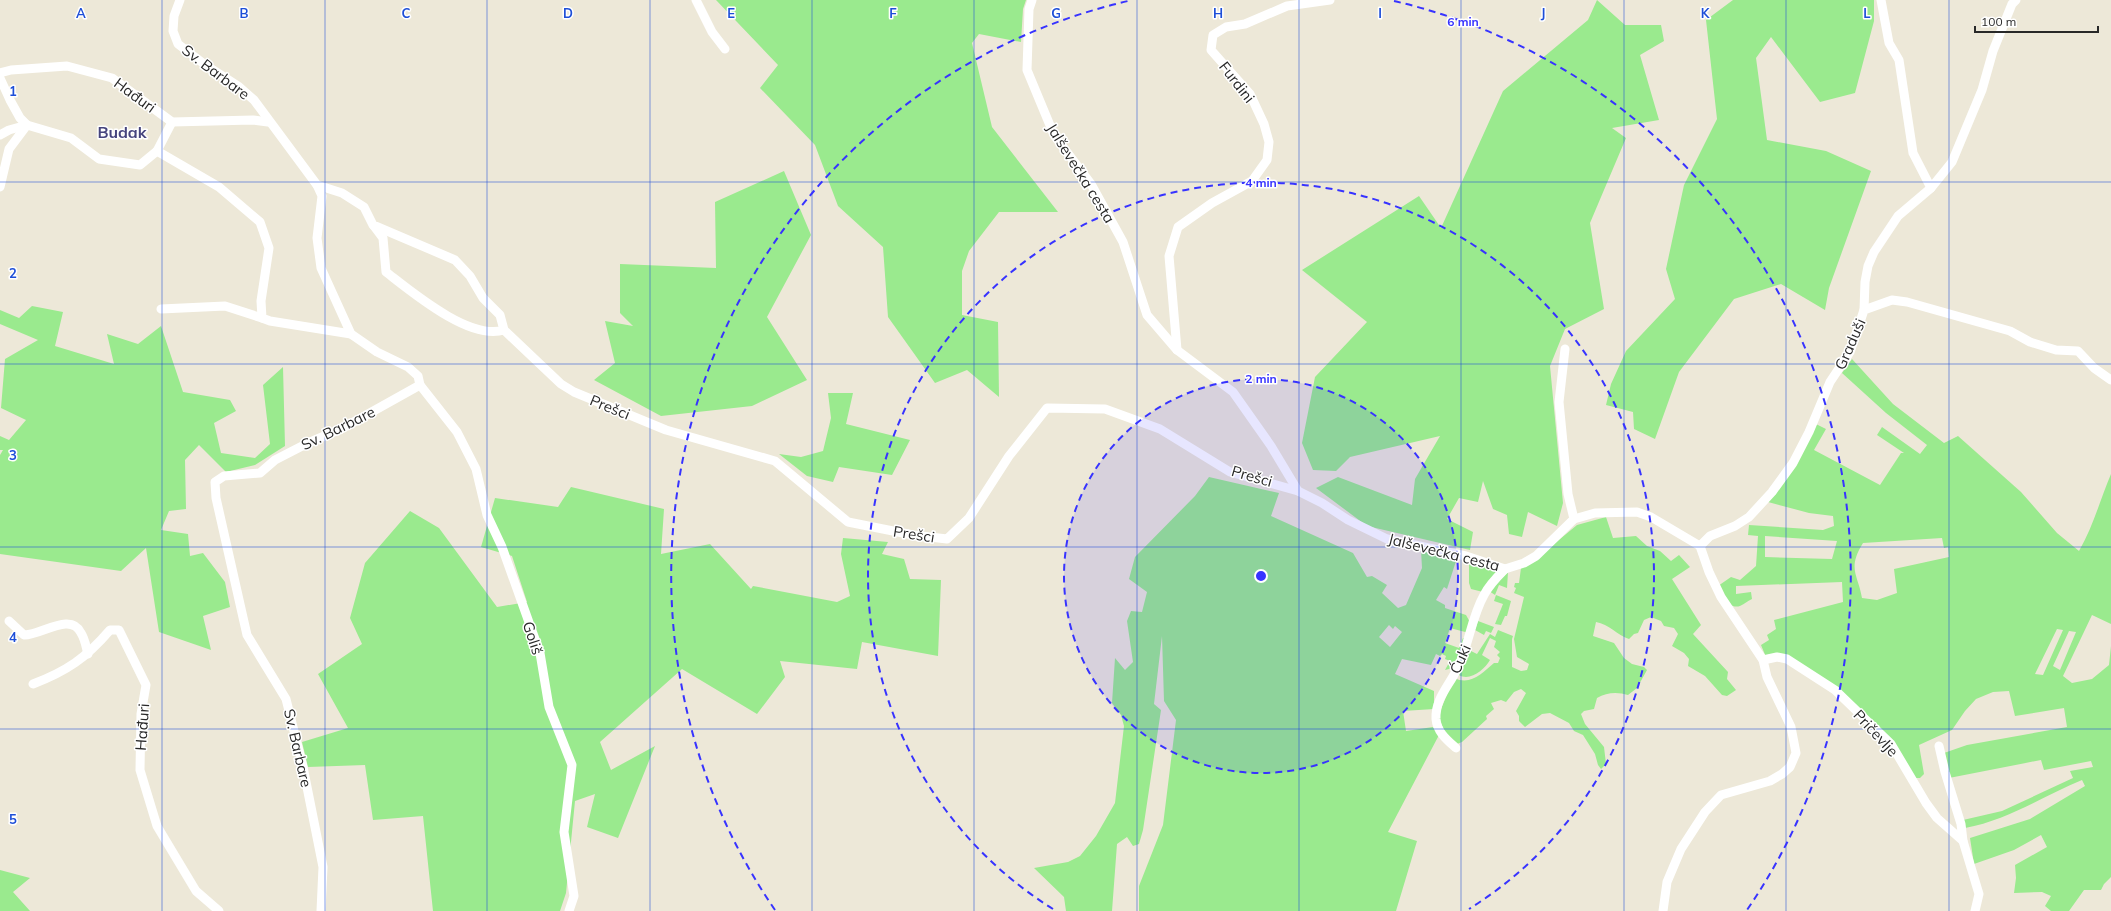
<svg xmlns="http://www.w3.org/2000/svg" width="2111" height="911" viewBox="0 0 2111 911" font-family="Mulish,sans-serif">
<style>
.green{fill:#9aea8e;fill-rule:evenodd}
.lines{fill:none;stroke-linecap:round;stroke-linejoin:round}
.street{stroke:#fff;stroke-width:9}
.grid{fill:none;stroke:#1d4ed8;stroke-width:1;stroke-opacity:0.55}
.ring{fill:none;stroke:#3733ff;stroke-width:2;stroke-dasharray:7 5}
.labels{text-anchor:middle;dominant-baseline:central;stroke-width:3;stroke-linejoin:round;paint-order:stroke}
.street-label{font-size:15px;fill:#282828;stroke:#fff}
.neighbourhood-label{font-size:16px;font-weight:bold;fill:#46447d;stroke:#fff}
.grid-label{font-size:13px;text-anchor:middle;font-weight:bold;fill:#1d4ed8;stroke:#fff;stroke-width:3;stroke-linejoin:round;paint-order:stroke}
.centre{fill:#3733ff;stroke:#fff;stroke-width:2}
.ring-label{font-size:12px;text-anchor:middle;font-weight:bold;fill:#3733ff;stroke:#fff;stroke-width:3;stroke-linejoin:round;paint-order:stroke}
</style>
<rect width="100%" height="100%" fill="#ede8d8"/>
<g class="green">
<path d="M716,0H1026L1023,9L1021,42L979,34L972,43L992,127L1058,212H999L969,251L962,271V315L998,322L999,397L967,370L935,383L888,317L883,247L838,206L815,145L760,88L778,65Z"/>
<path d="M1597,0L1625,25H1661L1664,41L1640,55L1659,120L1612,128L1626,138L1590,223L1604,309L1565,329L1550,366L1563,503L1557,526L1528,512L1522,537L1509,534L1507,515L1493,509L1483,481L1478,502L1459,498L1447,519L1473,532L1470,550L1367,526L1316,488L1338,477L1412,505L1415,479L1440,436L1350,457L1336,471L1313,470L1302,443L1315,377L1367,322L1302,270L1419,196L1441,228L1503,91L1588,20Z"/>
<path d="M1733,0H1874V21L1855,93L1820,102L1771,37L1756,58L1767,140L1826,151L1871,171L1829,288L1825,310L1781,284L1734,299L1679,372L1655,439L1634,429L1633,412L1606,405L1611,384L1626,351L1675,299L1666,269L1684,185L1717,119L1706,20Z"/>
<path d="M784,171L811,235L767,317L807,380L752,406L661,416L594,380L615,363L605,321L633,326L620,313V264L716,268L715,202Z"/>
<path d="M32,306L63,312L55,346L114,364L107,334L138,344L161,326L183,392L230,400L236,411L214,423L221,453L255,458L270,444L263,385L283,367L285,446L255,465L226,472L199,445L185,460L186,509L169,511L161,530L188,534L190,556L203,553L225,582L230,607L203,616L211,650L159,632L146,548L121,571L0,554V455L3,450H0V436L9,440L26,420L1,408L5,359L38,340L0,324V310L19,318Z"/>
<path d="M1852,359L1893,404L1944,443L1958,436L2021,492L2057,533L2079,551C2093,527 2100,500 2111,474V624L2092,615L2063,676L2072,683L2092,679L2109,665L2111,646V877L2104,884L2101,890H2084L2069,911H2051L2045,906L2051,896L2042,892L2014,893L2016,878L2015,865L2047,847L2041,835L2014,850L1974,864L1970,838L2030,819L2085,786L2082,780C2043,796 2008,820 1965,828L1963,820L2002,811L2073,778L2070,771L2093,767L2091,761L2044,770L2041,760L1949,778L1944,753L1967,745L2067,727L2064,708L2015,716L2009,691L1993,692L1976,699L1965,711L1952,730L1919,745L1924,774L1920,778H1914L1895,744L1794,661L1766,657L1761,645L1769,640L1767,635L1776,629L1774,620L1843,602L1842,582L1736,586V594L1751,592L1752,599C1747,601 1745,604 1740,606C1728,610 1722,593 1718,586L1731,577L1740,580L1756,566L1758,536L1748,535L1749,525L1823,530L1834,526L1833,516L1809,513L1768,502L1816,424L1826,429L1814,450L1880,485L1901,453H1904L1877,435L1882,427L1920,454L1927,445L1886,413L1842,373ZM1765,536L1837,541L1832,559L1765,557ZM1942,538L1944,548L1948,547L1949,557L1894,569L1897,593L1877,600L1862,598C1858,574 1847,569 1863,543ZM2057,629L2063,630L2043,675L2035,674ZM2069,631L2076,632L2060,670L2053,666Z"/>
<path d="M828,393H853L846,424L910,440L892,475L839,467L833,482L807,476L779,454L801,457L823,451L831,418Z"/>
<path d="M1209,477L1279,493L1271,516L1353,553L1367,577L1372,576L1387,585L1382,593L1398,608L1406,605L1422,568L1421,550L1457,558L1447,589L1444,587L1436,600L1445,605V608L1466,615L1471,624L1469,633L1450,628L1445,643L1459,648L1463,638L1466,639L1453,668L1445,670L1450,661L1445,659L1446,656L1442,654L1440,656L1436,654L1431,665L1402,659L1395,674L1434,691V709L1403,711L1406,731L1433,727L1439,735L1388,832L1417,841L1396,911H1139V886L1163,825L1176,720L1164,701L1162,636L1154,704L1161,710L1143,830L1139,844L1133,846L1127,837L1117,844L1112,911H1066L1064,897L1034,868L1068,862L1080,856L1096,836L1115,803L1124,726L1121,715L1112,703L1115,658L1125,670L1133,662L1127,621L1131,611L1142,612L1147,592L1129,579L1135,557L1195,496ZM1389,625L1393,629L1395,626L1402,632L1390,647L1379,637Z"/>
<path d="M571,487L664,509L661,554L710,544L751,589L753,586L837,602L850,596L841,554L843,538L888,542L882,554L904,559L910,579L941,580L938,656L862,642L857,669L780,661L785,677L757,714L682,669L600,742L611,770L655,746L618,838L587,827L595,794L575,801L566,893L560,911H433L423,816L373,820L365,765L308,767L302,742L348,728L318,674L362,644L350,618L365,563L410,511L439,528L497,607L527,602L512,556L481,547L495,498L558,507Z"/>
<path d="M1606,517L1613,538L1636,536L1647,546L1660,551L1671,561L1679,555L1690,567L1672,579L1701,625L1693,634L1728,672L1727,679L1736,690L1727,696L1722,695L1705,676L1688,666L1689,659L1684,653L1672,646L1678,634L1674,628L1664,626L1661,621L1651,617L1644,620L1638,633L1634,634L1629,639C1617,635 1609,624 1596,622L1593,636L1614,643L1624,658L1632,664L1644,667L1647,670L1637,688L1628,695C1618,692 1607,692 1597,698L1594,709L1584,711L1581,714L1585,724L1604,747L1606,764L1601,769L1598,765L1595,754L1583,735L1574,731L1569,723L1550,713L1542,714L1525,727L1519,721V716L1516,711L1526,693L1521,689L1514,692L1506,702L1501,700L1491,703L1494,709L1486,716L1487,719L1462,742L1457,744L1447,738L1438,716L1454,678C1471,686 1482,673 1494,663H1498L1500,658L1497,655L1500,652L1494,647L1496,641L1490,638L1482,655L1490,660C1485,669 1470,682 1459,675L1467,649L1477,654L1490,634L1495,637L1498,630L1513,636L1512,639V667L1521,671L1527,670L1529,664L1517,657L1514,639L1524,597L1514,593L1516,588L1514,587L1515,583H1519L1521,568L1554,544L1577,525Z"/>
<path d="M1469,561L1499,569L1483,592L1471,589L1469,583Z"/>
<path d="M1508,572L1507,588L1499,585L1495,595L1489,591Z"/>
<path d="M1496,595L1511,601L1507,616H1505L1501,625L1495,624L1503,604L1494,601Z"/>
<path d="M1478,621L1494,627L1491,633L1486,631L1484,635L1475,630Z"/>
<path d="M0,870L30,878L13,892L30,911H0Z"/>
</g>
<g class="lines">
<g class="street">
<path d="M180,0L174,16L173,31L178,44L204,64L238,86L254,100L317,185L322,196L317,238L321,268L351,334L377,352L408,367L418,376L420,385L343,428L308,443L275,460L260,473L224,476L215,482L216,498L247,635L286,699L303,767L323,867L321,911"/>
<path d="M696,0L712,32L725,49"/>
<path d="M1032,0L1029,9L1027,70L1054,135L1091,184L1123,242L1147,315L1177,350L1233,392L1271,446L1298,491"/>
<path d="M1881,0L1889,43L1899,60L1913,153L1931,188"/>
<path d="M0,73L11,70L67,66L112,78L172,122L253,120L268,122"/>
<path d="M0,78L10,100L20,118L27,125L71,138L99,159L140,165L157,151L219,187L260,222L269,248L261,301L262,318L270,321L351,334"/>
<path d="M0,135L9,130L27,125"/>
<path d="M157,151L172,122"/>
<path d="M317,185L342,193L364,207L373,225L455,260L470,276L483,298L500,315L504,330L561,384L574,392L666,430L775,461L848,522L913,535L947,539L969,518L1009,456L1047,408L1105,409L1160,429L1230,472L1298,491L1322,503L1348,520L1387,539L1466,556L1505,569L1524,563L1536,556L1574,519L1595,513L1637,512L1651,517L1700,546L1709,572L1721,597L1763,660L1767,677L1791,727L1796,753L1790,767L1782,774L1770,781L1721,795L1705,812L1681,849L1667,882L1663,911"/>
<path d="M0,187L9,149L27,125"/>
<path d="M374,226L383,238L386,272C412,292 470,341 504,330"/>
<path d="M161,309L225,306L262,318"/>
<path d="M1864,310L1865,282L1868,266L1874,252L1898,216L1931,188L1952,162L1982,90L1993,51L2012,4L2016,0"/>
<path d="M1565,349L1559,402L1568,494L1574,519"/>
<path d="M1177,350L1169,256L1178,227L1212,203L1252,181L1267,160L1269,142L1264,124L1250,94L1211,50L1213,35L1226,27L1245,24L1287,6L1330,0"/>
<path d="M420,385L457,432L476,469L487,515L502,547L540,653L549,707L572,765L564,832L574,896L569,911"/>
<path d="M1700,546L1710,536L1735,526L1749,517L1772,492L1793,463L1809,432L1830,382L1850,352L1864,310L1892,300L1907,302L2010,331L2030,342L2056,350L2078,351L2094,368L2111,380"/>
<path d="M9,621L24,635C40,636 71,611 81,633C85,639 86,647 88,654"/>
<path d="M1763,660L1777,657L1787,659L1835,690L1891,744L1926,803L1937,818L1963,841"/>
<path d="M33,684C67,671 86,658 110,630H119L146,685L141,714L140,770L157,826L196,891L219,911"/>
<path d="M1939,746L1945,772L1961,824L1963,841L1979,894L1975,911"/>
<path d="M1456,748C1447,740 1437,732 1436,719C1435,699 1449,686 1457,669C1469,646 1471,618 1484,595C1489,585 1497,577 1505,569"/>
</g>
</g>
<path class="grid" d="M162,0V911M325,0V911M487,0V911M650,0V911M812,0V911M974,0V911M1137,0V911M1299,0V911M1461,0V911M1624,0V911M1786,0V911M1949,0V911M0,182H2111M0,364H2111M0,547H2111M0,729H2111"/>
<circle cx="1261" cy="576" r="197" fill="#3733ff" fill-opacity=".12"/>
<g class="ring">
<circle cx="1261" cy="576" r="197"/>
<path d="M1053 909A393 393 0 1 1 1469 909"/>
<path d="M775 910A590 590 0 0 1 1128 1M1394 1A590 590 0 0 1 1747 910"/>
</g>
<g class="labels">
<g class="street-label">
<text transform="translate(216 72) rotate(37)">Sv. Barbare</text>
<text transform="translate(1237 82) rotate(52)">Furdini</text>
<text transform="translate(135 95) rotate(36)">Hađuri</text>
<text transform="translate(1081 173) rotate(58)">Jalševečka cesta</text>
<text transform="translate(1850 344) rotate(-66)">Graduši</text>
<text transform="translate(610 407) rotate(22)">Prešci</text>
<text transform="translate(338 428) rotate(-26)">Sv. Barbare</text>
<text transform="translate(1252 476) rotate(16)">Prešci</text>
<text transform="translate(914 534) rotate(9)">Prešci</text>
<text transform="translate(1444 552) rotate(14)">Jalševečka cesta</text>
<text transform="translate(533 638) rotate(72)">Goliš</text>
<text transform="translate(1460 659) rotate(-66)">Ćuki</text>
<text transform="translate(142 727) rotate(-86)">Hađuri</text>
<text transform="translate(1876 733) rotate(47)">Pričevlje</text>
<text transform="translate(298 748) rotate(77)">Sv. Barbare</text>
</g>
<g class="neighbourhood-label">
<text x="122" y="132">Budak</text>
</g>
</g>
<g class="grid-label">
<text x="81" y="18">A</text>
<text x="244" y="18">B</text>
<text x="406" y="18">C</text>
<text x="568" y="18">D</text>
<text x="731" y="18">E</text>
<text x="893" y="18">F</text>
<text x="1056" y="18">G</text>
<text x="1218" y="18">H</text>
<text x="1380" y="18">I</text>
<text x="1543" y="18">J</text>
<text x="1705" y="18">K</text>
<text x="1867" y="18">L</text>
<text x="13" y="96">1</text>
<text x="13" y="278">2</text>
<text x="13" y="460">3</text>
<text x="13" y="642">4</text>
<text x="13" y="824">5</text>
</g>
<circle cx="1261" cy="576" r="6" class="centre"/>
<g class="ring-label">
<text x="1463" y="26">6 min</text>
<text x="1261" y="187">4 min</text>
<text x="1261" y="383">2 min</text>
</g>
<path d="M1975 26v6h123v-6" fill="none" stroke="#282828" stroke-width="2"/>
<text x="1981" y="26" font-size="12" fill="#282828" stroke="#ffffff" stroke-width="3" paint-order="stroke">100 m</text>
</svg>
